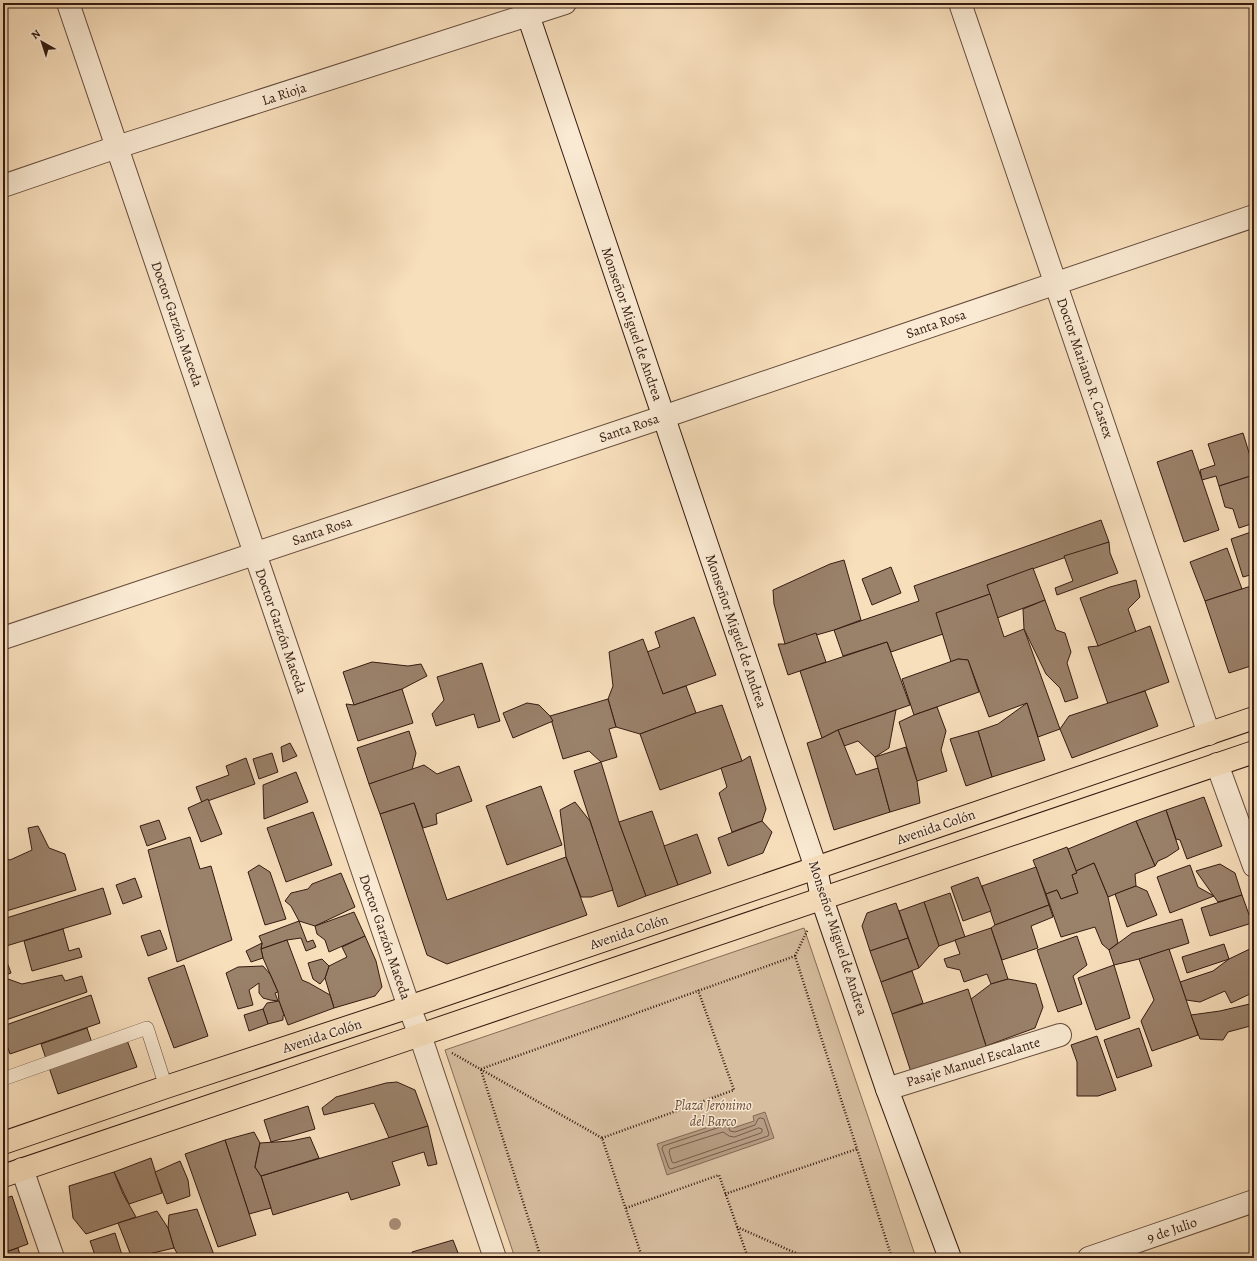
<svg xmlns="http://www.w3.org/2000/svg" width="1257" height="1261" viewBox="0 0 1257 1261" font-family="Alegreya,serif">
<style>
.green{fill:#d7be9f;stroke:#866c58}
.water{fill:#b69c82;stroke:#826855}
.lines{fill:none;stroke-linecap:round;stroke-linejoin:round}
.shore{stroke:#765c4a;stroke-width:1}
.building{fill:#9a816a;stroke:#351b11}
.lane-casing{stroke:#664c3c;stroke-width:14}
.street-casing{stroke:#664c3c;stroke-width:24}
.secondary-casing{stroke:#351b11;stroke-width:24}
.primary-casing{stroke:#351b11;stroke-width:24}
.path{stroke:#351b11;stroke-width:2.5;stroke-dasharray:1 2;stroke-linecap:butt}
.lane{stroke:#faead3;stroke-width:13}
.street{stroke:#faead3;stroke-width:22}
.secondary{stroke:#faead3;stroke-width:22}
.primary{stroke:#f8dfbc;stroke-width:22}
.tree{fill:#a88e76}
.labels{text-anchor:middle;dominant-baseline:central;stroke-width:3;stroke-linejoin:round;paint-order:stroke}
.street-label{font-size:14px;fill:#351b11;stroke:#faead3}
.park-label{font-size:14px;font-style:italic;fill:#664c3c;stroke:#faead3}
</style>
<rect width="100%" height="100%" fill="#f8dfbc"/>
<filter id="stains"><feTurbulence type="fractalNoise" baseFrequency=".005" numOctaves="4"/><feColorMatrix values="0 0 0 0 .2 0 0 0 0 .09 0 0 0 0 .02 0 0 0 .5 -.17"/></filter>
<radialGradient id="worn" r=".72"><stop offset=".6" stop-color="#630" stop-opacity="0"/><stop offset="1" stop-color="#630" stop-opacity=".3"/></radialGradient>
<path class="green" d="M804,928L916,1258H515L445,1050Z"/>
<path class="water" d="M765,1112L774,1138L667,1175L657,1144L730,1120L733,1128L754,1121L753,1116Z"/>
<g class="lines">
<g class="shore">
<path d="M761,1118L764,1119L769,1134L768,1136L671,1169L669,1168L662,1149L663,1146L726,1125L728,1126L730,1131L735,1132L755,1125L758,1119Z"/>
<path d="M759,1128L762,1129V1132L761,1133L674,1163L672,1162L669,1152L670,1149L723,1132L729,1136L734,1137Z"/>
</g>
</g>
<g class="building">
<path d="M1243,433L1254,469V475L1219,486L1216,476L1202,480L1200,470L1215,465L1208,444Z"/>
<path d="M1192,450L1219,530L1184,542L1157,462Z"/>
<path d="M1254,475V523L1239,528L1233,509L1225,507L1219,486Z"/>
<path d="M1101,520L1109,542L987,585L990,594L936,613L943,634L891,652L887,642L843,656L834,630L919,601L914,586Z"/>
<path d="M1254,531V574L1243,577L1231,539Z"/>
<path d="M1109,542L1110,553L1118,573L1057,595L1055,588L1073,581L1064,556Z"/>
<path d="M1227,548L1242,589L1205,601L1190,562Z"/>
<path d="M844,560L861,620L834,630L785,644L774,604L773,590L830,564Z"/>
<path d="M891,567L901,593L872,605L862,579Z"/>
<path d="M1033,568L1045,600L997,618L987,585Z"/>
<path d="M1136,580L1140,597L1128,609L1136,632L1098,646L1080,598L1110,587Z"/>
<path d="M1254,585V665L1229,673L1205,601Z"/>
<path d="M990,594L1004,637L1024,629L1060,729L1038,737L1027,703L989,717L968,660L958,659L951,662L936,613Z"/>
<path d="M1045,600L1056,630L1065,633L1071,652L1067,663L1078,698L1065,702L1060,688L1046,674L1024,629L1023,609Z"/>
<path d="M694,617L716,675L663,694L647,652L660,647L655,632Z"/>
<path d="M1150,626L1169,682L1108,704L1088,647L1098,646Z"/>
<path d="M816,633L826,662L788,675L778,644H785Z"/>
<path d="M643,639L663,694L686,686L696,713L640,734L616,727L608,699L613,686L609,652Z"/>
<path d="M887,642L910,705L838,730L822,738L800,671Z"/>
<path d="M958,659L968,660L979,692L914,715L902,679Z"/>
<path d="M372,662L408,666L421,664L427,676L402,689L354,705L343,672Z"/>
<path d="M482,663L500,721L478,728L474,714L436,726L432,714L444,700L437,677Z"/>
<path d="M402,689L413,723L358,741L346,704L354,705Z"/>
<path d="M1145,691L1158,726L1072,758L1060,729L1069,716Z"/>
<path d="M608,699L616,727L609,729L617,757L601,762L589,751L563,759L550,716Z"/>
<path d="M527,703L539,705L550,716L553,721L513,738L503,713Z"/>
<path d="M1027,703L1045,760L992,777L978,731L998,724Z"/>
<path d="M722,705L742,761L660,790L640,734L696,713Z"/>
<path d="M937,707L946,731L941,750L947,771L917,781L899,722L914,715Z"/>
<path d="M896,710L889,748L875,757L858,741L844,746L838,730Z"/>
<path d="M838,730L856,775L878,768L890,812L834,830L807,743L822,738Z"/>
<path d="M409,731L416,753L412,770L369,784L357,748Z"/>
<path d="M978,731L992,777L966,786L950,739Z"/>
<path d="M290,743L297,756L283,762L281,747Z"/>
<path d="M906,747L917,781L920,803L890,812L875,757Z"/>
<path d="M272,753L278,772L259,779L253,759Z"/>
<path d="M750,756L766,809L762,821L732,832L719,793L727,787L721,768L742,761Z"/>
<path d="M246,758L255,784L202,803L196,787L229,775L226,766Z"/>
<path d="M601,762L619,822L646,896L618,907L574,771Z"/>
<path d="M424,765L437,774L459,766L472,801L436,814L437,824L423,828L414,803L380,814L369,784Z"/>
<path d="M296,772L308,802L264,819L263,785Z"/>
<path d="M541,786L562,845L507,865L486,806Z"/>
<path d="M1204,797L1222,846L1187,859L1180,840L1176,839L1166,810Z"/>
<path d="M208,799L222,834L201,842L188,808Z"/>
<path d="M575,802L590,821L613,890L591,897H581L566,857L560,810Z"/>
<path d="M414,803L447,900L566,857L587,915L447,964L427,955L380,814Z"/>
<path d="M1166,810L1179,849L1167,857L1158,861L1155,866L1136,821Z"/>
<path d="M652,811L678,885L646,896L619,822Z"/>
<path d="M313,812L332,865L286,882L267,828Z"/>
<path d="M159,820L166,839L147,846L140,826Z"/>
<path d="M762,821L772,832L763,853L728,866L718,838Z"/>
<path d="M1136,821L1155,866L1135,874L1136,886L1108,897L1094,863L1076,871L1068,849Z"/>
<path d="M38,826L49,848L65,854L76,890L3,912V857L10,860L32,850L28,828Z"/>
<path d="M697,834L711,873L678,885L664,846Z"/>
<path d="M190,837L200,869L211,866L232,940L177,962L148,850Z"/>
<path d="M1067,847L1077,873L1072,875L1078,893L1061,899L1057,890L1046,894L1033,860Z"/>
<path d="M1094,863L1108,897L1118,943L1109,950L1102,944L1095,927L1061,937L1046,894L1057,890L1061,899L1078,893L1072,875L1077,873L1076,871Z"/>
<path d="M1220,864L1235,873L1242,895L1218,902L1196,871Z"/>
<path d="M259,865L270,872L286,919L265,925L248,872Z"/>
<path d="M1190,865L1198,887L1214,896L1170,913L1157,877Z"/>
<path d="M1036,867L1049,905L995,925L982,886Z"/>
<path d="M341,873L355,907L315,926L299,921L291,906L285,901L291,893L308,889L312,884Z"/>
<path d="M978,877L991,911L963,921L951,887Z"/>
<path d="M135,878L142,897L123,904L116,885Z"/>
<path d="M1136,886L1147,891L1157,915L1127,927L1115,894Z"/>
<path d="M103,888L111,914L3,947V919Z"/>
<path d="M950,893L965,937L939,946L924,902Z"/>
<path d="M1242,895L1252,923L1210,936L1201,908Z"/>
<path d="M924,902L939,946L919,968L899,911Z"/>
<path d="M896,903L908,938L870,951L862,926L867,913Z"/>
<path d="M1049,905L1053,917L1031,926L1038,948L1002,960L991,928L995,925Z"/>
<path d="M354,912L365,936L329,952L325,940L317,934L315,926Z"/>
<path d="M1182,919L1189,943L1139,959L1114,965L1109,950L1132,933Z"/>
<path d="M299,921L307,942L313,940L316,947L306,951L301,938L287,940L261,949L262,943L259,936Z"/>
<path d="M991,928L1008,979L991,984L987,974L964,982L960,970L947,967L944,959L960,954L955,940Z"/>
<path d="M63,929L69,951L79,948L82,957L32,971L24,941Z"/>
<path d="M160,930L167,949L148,956L141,936Z"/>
<path d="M365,936L376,961L382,987L375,996L334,1008L325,978L329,966L347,957L342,947Z"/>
<path d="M1077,936L1087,965L1073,976L1082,1004L1058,1012L1037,950Z"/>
<path d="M908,938L919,968L881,982L870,951Z"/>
<path d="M287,940L302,980L309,983L330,995L334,1008L288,1025L279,1001L278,992L263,958L261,949Z"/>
<path d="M262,943L261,949L263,958L251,962L246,951Z"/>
<path d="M1224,944L1229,959L1187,973L1182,957Z"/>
<path d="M1254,947V979L1251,981L1254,988V992L1231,1003L1225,991L1200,1002L1186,1000L1180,982L1213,971L1229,959Z"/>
<path d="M1169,949L1198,1035L1152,1051L1141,1021L1154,1000L1139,959Z"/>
<path d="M3,954H4L11,973L3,976Z"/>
<path d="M322,959L329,966L325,978L320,984L313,979L308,963Z"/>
<path d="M184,965L208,1036L174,1048L148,978Z"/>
<path d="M1114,965L1130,1018L1096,1030L1078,978Z"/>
<path d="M263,966L270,974L278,992L275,993L278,1001L270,1000L263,998L259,993V983L249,990L253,1005L238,1009L226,973L238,967Z"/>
<path d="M912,971L923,1003L892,1014L881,982Z"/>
<path d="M62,975L65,981L82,976L87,992L3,1021V981L8,979L22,984Z"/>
<path d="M1008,979L1036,984L1043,1007L1035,1028L986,1046L971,999L991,984Z"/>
<path d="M968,989L986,1046L988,1047L911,1072L892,1014Z"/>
<path d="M91,995L100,1023L10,1054L3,1034V1026Z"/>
<path d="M279,1001L284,1015L283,1016V1020L268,1024L263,1009L267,1003Z"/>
<path d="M1254,1003V1025L1228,1032L1223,1040L1200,1039L1191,1015L1220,1011Z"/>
<path d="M263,1009L268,1024L249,1031L244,1015Z"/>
<path d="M87,1028L92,1043L124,1032L137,1067L58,1094L41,1044Z"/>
<path d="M1139,1028L1152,1066L1117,1078L1104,1040Z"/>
<path d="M1097,1036L1116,1090L1098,1096H1077V1062L1071,1045Z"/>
<path d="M397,1082L415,1090L428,1126L389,1138L374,1103L324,1115L322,1108L336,1097L386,1083Z"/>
<path d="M308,1106L315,1129L271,1142L264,1120Z"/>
<path d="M428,1126L437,1164L428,1166L424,1152L392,1162L400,1185L351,1200L348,1192L273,1215L261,1176Z"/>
<path d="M254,1132L260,1143L255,1167L261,1176L271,1208L249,1214L225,1140Z"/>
<path d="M310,1137L319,1158L261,1176L255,1167L260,1143L291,1141Z"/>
<path d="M225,1140L256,1235L218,1247L185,1154Z"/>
<path d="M151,1158L162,1193L129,1204L114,1172Z"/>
<path d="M180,1161L188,1180L190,1196L167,1204L155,1172Z"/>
<path d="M114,1172L123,1194L136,1217L86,1234L73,1218L69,1186Z"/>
<path d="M12,1196L28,1244L3,1253V1199Z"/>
<path d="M197,1209L214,1255L205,1258H180L174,1248L168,1228L169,1215Z"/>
<path d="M157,1211L168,1228L174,1248L132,1258L118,1223Z"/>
<path d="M115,1233L123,1258H96L90,1241Z"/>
<path d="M453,1240L460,1258H413L412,1252Z"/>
<path d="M18,1248L21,1258H3V1253Z"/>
</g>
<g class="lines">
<g class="lane-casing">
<path id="lane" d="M3,1079L147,1028L166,1087"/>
</g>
<g class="street-casing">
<g id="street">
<path d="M68,3L409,1007L420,1035L495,1258"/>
<path d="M960,3L1209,734"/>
<path d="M3,186L117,147L565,3"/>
<path d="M3,638L663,417L1254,216"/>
<path d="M1217,764L1254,866"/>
<path d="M887,1089L1060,1035"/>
<path d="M22,1169L53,1258"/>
<path d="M1089,1258L1254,1201"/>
</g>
</g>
<g class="secondary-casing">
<path id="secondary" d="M524,3L816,868L822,899L887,1089L950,1258"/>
</g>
<g class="primary-casing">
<g id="primary">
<path d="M3,1143L166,1087L409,1007L1254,718"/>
<path d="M3,1176L420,1035L1254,752"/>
</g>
</g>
<g class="path">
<path d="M795,956L808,929"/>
<path d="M452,1053L602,1138L642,1257L641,1258"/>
<path d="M481,1069L795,956L892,1258"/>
<path d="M481,1070L541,1258"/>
<path d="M602,1138L734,1090L698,990"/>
<path d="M725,1194L857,1149"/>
<path d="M626,1208L719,1175L748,1258"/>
<path d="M737,1227L807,1258"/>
</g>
<use href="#lane" class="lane"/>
<use href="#street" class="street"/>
<use href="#secondary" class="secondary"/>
<use href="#primary" class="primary"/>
</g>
<circle class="tree" cx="395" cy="1224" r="6"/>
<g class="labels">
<g class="street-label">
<text transform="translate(284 94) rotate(-18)">La Rioja</text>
<text transform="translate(177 324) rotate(71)">Doctor Garzón Maceda</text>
<text transform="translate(632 324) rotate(71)">Monseñor Miguel de Andrea</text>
<text transform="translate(936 324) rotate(-19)">Santa Rosa</text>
<text transform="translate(1085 368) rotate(71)">Doctor Mariano R. Castex</text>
<text transform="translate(629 428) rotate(-19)">Santa Rosa</text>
<text transform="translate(322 531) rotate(-19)">Santa Rosa</text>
<text transform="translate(281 631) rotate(71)">Doctor Garzón Maceda</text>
<text transform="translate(736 631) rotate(71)">Monseñor Miguel de Andrea</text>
<text transform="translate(936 827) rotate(-19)">Avenida Colón</text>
<text transform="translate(629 932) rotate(-19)">Avenida Colón</text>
<text transform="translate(385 937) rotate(71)">Doctor Garzón Maceda</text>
<text transform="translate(838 938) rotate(72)">Monseñor Miguel de Andrea</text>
<text transform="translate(322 1036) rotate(-18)">Avenida Colón</text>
<text transform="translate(973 1062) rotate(-17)">Pasaje Manuel Escalante</text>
<text transform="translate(1172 1230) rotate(-19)">9 de Julio</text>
</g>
<g class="park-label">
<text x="713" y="1105">Plaza Jerónimo<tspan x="713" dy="16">del Barco</tspan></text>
</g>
</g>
<rect width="1257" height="1261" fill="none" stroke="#f8dfbc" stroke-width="16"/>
<rect x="4" y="4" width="1249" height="1253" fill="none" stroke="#351b11" stroke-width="2"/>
<rect x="8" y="8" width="1241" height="1245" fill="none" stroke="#351b11"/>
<g transform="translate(42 42) rotate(321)" stroke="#faead3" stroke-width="3" paint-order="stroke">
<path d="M0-3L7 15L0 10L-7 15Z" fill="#351b11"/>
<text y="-6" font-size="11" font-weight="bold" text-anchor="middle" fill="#351b11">N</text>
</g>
<rect width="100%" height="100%" filter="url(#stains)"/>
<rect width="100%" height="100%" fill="url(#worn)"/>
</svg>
